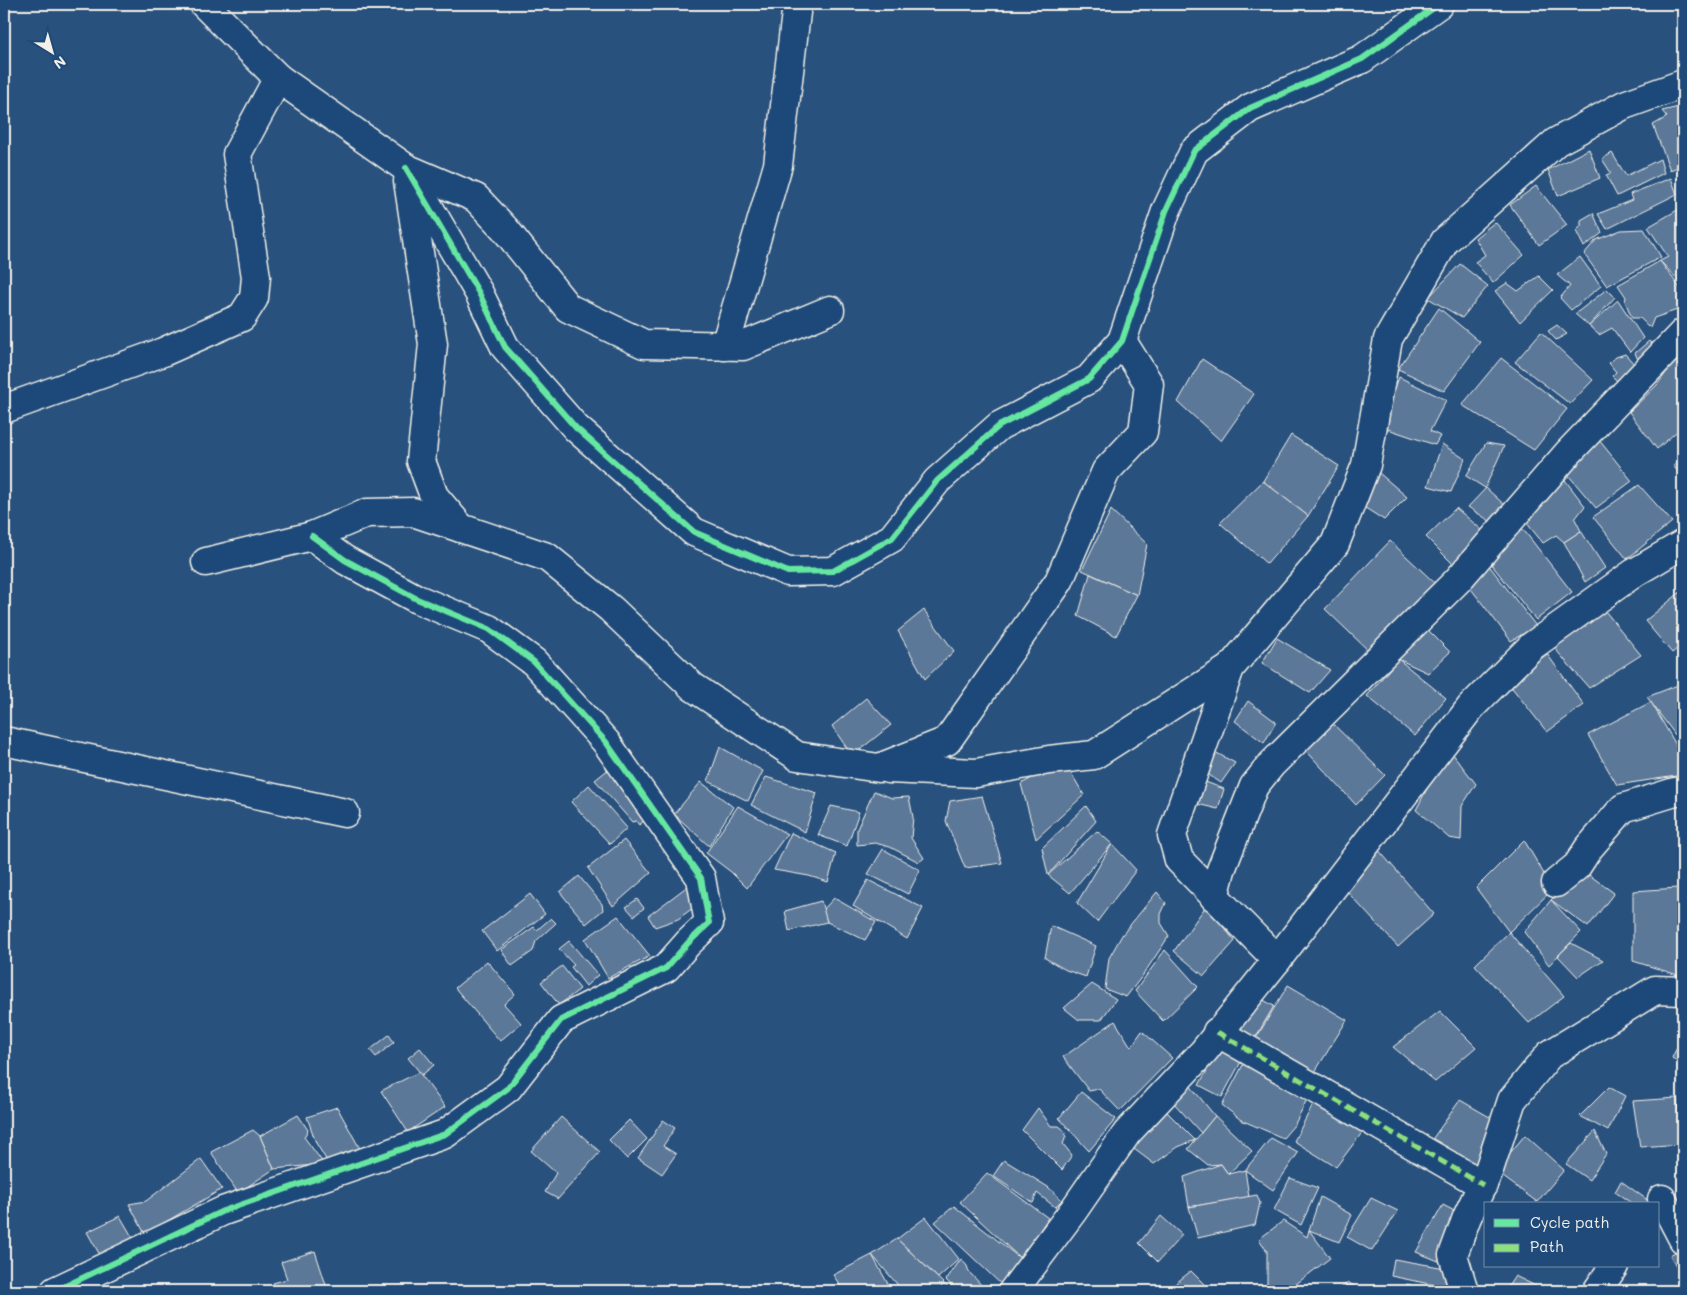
<svg xmlns="http://www.w3.org/2000/svg" width="1687" height="1295" viewBox="0 0 1687 1295" font-family="Mali,sans-serif">
<style>
.building{fill:#5b7899;stroke:#f4f1e8}
.lines{fill:none;stroke-linecap:round;stroke-linejoin:round}
.street-casing{stroke:#f4f1e8;stroke-width:31}
.street{stroke:#1f4a7a;stroke-width:28}
.quiet{stroke:#8de07e;stroke-width:5;stroke-dasharray:10 5;stroke-linecap:butt}
.cycleway-casing{stroke:#1f4a7a;stroke-width:9}
.cycleway{stroke:#66e7a1;stroke-width:6}
</style>
<rect width="100%" height="100%" fill="#28517e"/>
<filter id="ink" filterUnits="userSpaceOnUse"><feTurbulence type="fractalNoise" baseFrequency=".02" numOctaves="2"/><feDisplacementMap in="SourceGraphic" scale="10" xChannelSelector="R" yChannelSelector="G"/><feConvolveMatrix kernelMatrix="1 2 1 2 8 2 1 2 1" color-interpolation-filters="sRGB"/></filter>
<g filter="url(#ink)">
<g class="building">
<path d="M1683,106V165L1670,170L1653,125L1667,117L1662,111Z"/>
<path d="M1589,149L1600,178L1558,196L1548,170Z"/>
<path d="M1612,153L1626,176L1660,159L1664,173L1617,196L1606,175L1611,173L1602,159Z"/>
<path d="M1671,178L1677,194L1607,229L1598,214L1632,200L1630,194Z"/>
<path d="M1536,186L1567,225L1539,245L1510,205Z"/>
<path d="M1681,208L1683,211V285L1660,261L1668,257L1648,227Z"/>
<path d="M1593,213L1602,233L1584,247L1576,231L1581,226V220Z"/>
<path d="M1495,222L1524,255L1493,283L1475,262L1485,255L1475,238Z"/>
<path d="M1644,229L1661,257L1607,286L1584,254L1596,240L1621,230Z"/>
<path d="M1580,257L1601,286L1571,310L1560,298L1570,286L1557,275Z"/>
<path d="M1660,261L1683,292V308L1654,318L1650,328L1640,318H1632L1625,301L1626,297L1618,285Z"/>
<path d="M1460,264L1488,286L1462,318L1428,298Z"/>
<path d="M1539,276L1553,290L1520,322L1495,291L1507,283L1518,291Z"/>
<path d="M1607,289L1615,297L1589,326L1575,314Z"/>
<path d="M1618,300L1643,338L1630,352L1612,328L1599,335L1589,326Z"/>
<path d="M1439,308L1480,342L1444,391L1398,369Z"/>
<path d="M1557,325L1567,334L1556,340L1548,331Z"/>
<path d="M1541,332L1593,380L1570,404L1515,362Z"/>
<path d="M1649,341L1658,350L1640,364L1635,353Z"/>
<path d="M1683,350V426L1657,449L1629,412L1657,385Z"/>
<path d="M1625,354L1636,366L1619,383L1612,376L1616,372L1609,363L1616,357Z"/>
<path d="M1501,358L1567,409L1534,450L1462,405Z"/>
<path d="M1202,359L1254,394L1221,441L1178,402Z"/>
<path d="M1399,377L1446,400L1430,431L1440,436L1435,445L1382,427Z"/>
<path d="M1291,435L1339,466L1308,516L1263,481Z"/>
<path d="M1595,435L1632,481L1596,508L1564,470Z"/>
<path d="M1486,443L1504,446L1485,488L1466,476Z"/>
<path d="M1442,444L1465,459L1451,492L1428,486Z"/>
<path d="M1683,458V477L1673,466Z"/>
<path d="M1379,473L1407,497L1384,520L1356,502Z"/>
<path d="M1562,476L1585,506L1575,519L1581,531L1564,542L1556,535L1543,543L1521,516Z"/>
<path d="M1263,481L1308,516L1267,564L1220,523Z"/>
<path d="M1639,485L1672,522L1627,559L1593,517Z"/>
<path d="M1486,488L1509,509L1496,525L1468,507Z"/>
<path d="M1456,508L1489,536L1457,568L1426,537Z"/>
<path d="M1111,510L1147,544L1137,595L1082,570Z"/>
<path d="M1522,528L1572,592L1536,620L1487,559Z"/>
<path d="M1581,531L1605,568L1585,582L1564,542Z"/>
<path d="M1390,541L1438,586L1372,654L1325,609Z"/>
<path d="M1487,563L1536,626L1511,641L1465,581Z"/>
<path d="M1090,574L1137,595L1116,636L1078,616Z"/>
<path d="M1683,590V644L1672,653L1645,621Z"/>
<path d="M1601,606L1641,655L1589,688L1549,642Z"/>
<path d="M924,610L954,651L925,679L898,631Z"/>
<path d="M1428,630L1450,652L1428,673L1398,659Z"/>
<path d="M1277,638L1330,670L1310,693L1262,663Z"/>
<path d="M1547,654L1584,705L1547,732L1509,684Z"/>
<path d="M1398,659L1446,698L1415,736L1367,696Z"/>
<path d="M1683,683V739L1679,740L1647,697Z"/>
<path d="M866,698L891,725L852,756L832,726Z"/>
<path d="M1248,701L1276,722L1264,743L1235,721Z"/>
<path d="M1651,702L1683,757V775L1617,785L1588,735Z"/>
<path d="M1327,718L1385,775L1356,805L1300,744Z"/>
<path d="M720,747L763,771L748,801L708,781Z"/>
<path d="M1213,751L1235,763L1221,783L1203,771Z"/>
<path d="M1452,753L1476,784L1462,806L1461,840L1449,838L1416,810L1431,781Z"/>
<path d="M1064,761L1084,795L1036,839L1021,784Z"/>
<path d="M610,768L650,816L639,825L636,821L632,822L595,780Z"/>
<path d="M766,777L817,793L805,832L751,805Z"/>
<path d="M1203,781L1224,789L1218,809L1197,804Z"/>
<path d="M701,782L733,807L709,846L674,814Z"/>
<path d="M589,785L627,828L610,844L571,802Z"/>
<path d="M874,791L892,798L909,797L913,817L911,838L924,858L919,862L890,847L875,843L857,845V829Z"/>
<path d="M982,796L1002,863L965,868L946,821L950,801Z"/>
<path d="M738,806L787,834L747,888L731,872L706,853Z"/>
<path d="M831,806L859,812L847,846L818,835Z"/>
<path d="M1086,806L1096,821L1048,875L1042,848Z"/>
<path d="M1097,831L1112,844L1070,893L1048,875Z"/>
<path d="M791,833L836,853L828,882L809,876L774,870Z"/>
<path d="M624,840L651,873L613,906L588,868Z"/>
<path d="M1524,840L1551,886L1555,887L1509,932L1476,888Z"/>
<path d="M1112,844L1136,870L1097,922L1077,903Z"/>
<path d="M1376,847L1434,914L1398,947L1341,885Z"/>
<path d="M883,849L920,870L908,894L868,874Z"/>
<path d="M1581,869L1614,893L1588,927L1551,900Z"/>
<path d="M579,876L602,904L603,910L586,924L560,892Z"/>
<path d="M868,880L923,908L907,939L853,906Z"/>
<path d="M689,885L701,902L678,919L655,927L648,916Z"/>
<path d="M1678,888L1681,976L1633,961V891Z"/>
<path d="M1157,892L1166,903L1161,914V923L1169,936L1143,975L1126,997L1105,989L1109,958L1122,935Z"/>
<path d="M530,894L545,914L497,951L482,931Z"/>
<path d="M834,898L876,922L865,940L827,922L823,910Z"/>
<path d="M637,899L644,908L634,916L626,907Z"/>
<path d="M1551,900L1581,932L1549,965L1524,932Z"/>
<path d="M821,901L827,922L789,931L785,911Z"/>
<path d="M1206,906L1235,941L1204,976L1174,951Z"/>
<path d="M618,916L650,956L608,978L585,939Z"/>
<path d="M551,918L556,923L536,941L533,951L512,966L501,950L534,927L537,930Z"/>
<path d="M1051,926L1096,946L1086,977L1066,970L1045,958Z"/>
<path d="M1509,932L1564,996L1529,1023L1475,965Z"/>
<path d="M569,941L598,975L586,986L571,967L574,965L559,949Z"/>
<path d="M1571,943L1603,960L1578,977L1558,956Z"/>
<path d="M1165,950L1198,987L1163,1021L1135,991Z"/>
<path d="M487,961L515,994L504,1004L521,1023L500,1041L455,988Z"/>
<path d="M562,966L580,989L559,1005L541,982Z"/>
<path d="M1092,984L1116,999L1101,1020H1079L1064,1008Z"/>
<path d="M1288,985L1347,1020L1310,1080L1252,1045Z"/>
<path d="M1251,993L1274,1006L1250,1047L1227,1035Z"/>
<path d="M1440,1011L1476,1047L1435,1082L1393,1047Z"/>
<path d="M1115,1021L1131,1047L1142,1031L1172,1058L1120,1111L1099,1089L1089,1091L1063,1057Z"/>
<path d="M389,1035L394,1042L376,1057L370,1050Z"/>
<path d="M1682,1036H1683V1065L1672,1058Z"/>
<path d="M1221,1045L1244,1056L1222,1097L1199,1085Z"/>
<path d="M420,1048L434,1065L422,1075L408,1058Z"/>
<path d="M1246,1059L1308,1097L1295,1124L1283,1138L1241,1120L1222,1105Z"/>
<path d="M419,1072L445,1107L408,1132L381,1091Z"/>
<path d="M1188,1083L1215,1116L1201,1133L1172,1101Z"/>
<path d="M1609,1087L1625,1096L1608,1131L1580,1116Z"/>
<path d="M1081,1092L1116,1119L1089,1151L1059,1118Z"/>
<path d="M1677,1098L1681,1144L1640,1147L1633,1101Z"/>
<path d="M1460,1100L1493,1119L1485,1169L1426,1148Z"/>
<path d="M1315,1101L1367,1126L1336,1167L1294,1141Z"/>
<path d="M337,1107L364,1156L330,1166L316,1143L307,1117Z"/>
<path d="M1162,1107L1195,1140L1178,1147L1154,1164L1130,1146Z"/>
<path d="M1038,1108L1051,1126H1059L1064,1130L1066,1137L1063,1144L1072,1155L1062,1170L1022,1130Z"/>
<path d="M298,1115L308,1130L304,1137L324,1164L274,1169L260,1136Z"/>
<path d="M1215,1116L1252,1151L1228,1174L1221,1164L1208,1165L1188,1149Z"/>
<path d="M561,1117L600,1152L558,1199L545,1192L556,1173L531,1151Z"/>
<path d="M629,1120L647,1139L627,1159L609,1140Z"/>
<path d="M663,1120L675,1128L663,1146L676,1154L662,1174L638,1158Z"/>
<path d="M253,1130L260,1136L274,1169L238,1193L211,1152Z"/>
<path d="M1595,1131L1606,1154L1589,1180L1566,1164Z"/>
<path d="M1525,1135L1564,1170L1537,1202L1495,1171Z"/>
<path d="M1271,1138L1298,1153L1273,1190L1245,1170Z"/>
<path d="M201,1159L222,1189L145,1234L129,1204L146,1201Z"/>
<path d="M1004,1160L1048,1187L1062,1200L1055,1207L1037,1193L1033,1203L993,1176Z"/>
<path d="M1221,1164L1228,1174L1245,1170L1249,1197L1189,1207L1184,1177Z"/>
<path d="M987,1173L1048,1218L1021,1259L960,1202Z"/>
<path d="M1290,1178L1318,1188L1301,1225L1274,1210Z"/>
<path d="M1621,1181L1653,1204H1633L1615,1192Z"/>
<path d="M1257,1195L1260,1203L1255,1225L1198,1238L1189,1207Z"/>
<path d="M1320,1197L1352,1215L1339,1242L1309,1230Z"/>
<path d="M1371,1198L1398,1211L1372,1251L1347,1237Z"/>
<path d="M1443,1205L1464,1216L1446,1264L1416,1252Z"/>
<path d="M954,1206L1021,1259L1004,1287L935,1222Z"/>
<path d="M120,1216L134,1240L101,1257L87,1232Z"/>
<path d="M1161,1216L1182,1235L1158,1262L1139,1243Z"/>
<path d="M926,1217L959,1259L938,1278L897,1239Z"/>
<path d="M1283,1221L1307,1237L1309,1230L1330,1258L1287,1291H1267V1251L1259,1239Z"/>
<path d="M897,1239L944,1284L937,1291H903L872,1255Z"/>
<path d="M1683,1247V1281L1670,1255Z"/>
<path d="M315,1251L328,1291H276L273,1283L287,1279L281,1262Z"/>
<path d="M872,1255L892,1291H844L833,1275Z"/>
<path d="M961,1259L967,1266L969,1272L987,1291H957L946,1280Z"/>
<path d="M1394,1259L1451,1269L1449,1288L1391,1276Z"/>
<path d="M1191,1271L1211,1291H1166Z"/>
<path d="M1515,1276L1546,1291H1505Z"/>
<path d="M1614,1281L1627,1291H1607Z"/>
<path d="M1348,1282L1361,1291H1338Z"/>
<path d="M944,1284L952,1291H937Z"/>
<path d="M1407,1284L1432,1291H1404Z"/>
<path d="M1683,1288V1291H1660Z"/>
</g>
<g class="lines">
<g class="street-casing">
<g id="street">
<path d="M204,4L278,78"/>
<path d="M406,168L479,293L505,347L576,428L694,532L788,572L833,571L892,538L937,481L999,426L1089,379L1122,341L1166,211L1194,151L1250,108L1362,59L1439,4"/>
<path d="M408,181L433,344L421,461L434,496L461,528"/>
<path d="M725,346L778,165L797,4"/>
<path d="M4,409L163,352L242,317L254,298L256,277L237,154L278,78L406,168L476,198L505,229L568,308L644,344L743,346L830,310"/>
<path d="M206,562L312,536L367,513L413,512L547,557L611,609L693,687L797,756L879,768L947,741L1059,581L1106,471L1143,432L1149,384L1122,341"/>
<path d="M4,741L345,813"/>
<path d="M888,769L976,773L1049,760L1094,755L1230,668"/>
<path d="M1556,883L1577,866L1588,849L1623,808L1675,792H1683"/>
<path d="M1214,897L1221,870L1254,786L1272,764L1458,580L1569,452L1683,333"/>
<path d="M1277,960L1179,860L1172,835L1230,668L1335,544L1366,465L1388,339L1445,241L1556,142L1624,105L1683,84"/>
<path d="M1217,1032L1483,1185"/>
<path d="M1662,1199L1683,1239"/>
<path d="M55,1291L223,1211L445,1134L508,1088L561,1020L666,968L688,943L709,923L701,878L606,742L534,662L489,629L417,599L345,560L312,536"/>
<path d="M1013,1291L1073,1211L1127,1133L1204,1051L1277,960L1471,707L1532,646L1634,573L1683,544"/>
<path d="M1464,1291L1453,1255L1467,1217L1488,1173L1512,1100L1549,1055L1655,990L1683,991"/>
<path d="M1597,1291L1614,1266"/>
</g>
</g>
<use href="#street" class="street"/>
<path class="quiet" d="M1217,1032L1483,1185"/>
<g class="cycleway-casing">
<g id="cycleway">
<path d="M406,168L479,293L505,347L576,428L694,532L788,572L833,571L892,538L937,481L999,426L1089,379L1122,341L1166,211L1194,151L1250,108L1362,59L1439,4"/>
<path d="M55,1291L223,1211L445,1134L508,1088L561,1020L666,968L688,943L709,923L701,878L606,742L534,662L489,629L417,599L345,560L312,536"/>
</g>
</g>
<use href="#cycleway" class="cycleway"/>
</g>
</g>
<rect width="1687" height="1295" fill="none" stroke="#1f4a7a" stroke-width="20"/>
<rect x="10" y="10" width="1667" height="1275" fill="none" stroke="#f4f1e8" stroke-width="2" filter="url(#ink)"/>
<rect x="1484" y="1202" width="175" height="65" fill="#1f4a7a" stroke="#748da6"/>
<rect x="1494" y="1219" width="25" height="8" fill="#66e7a1" stroke="#748da6"/>
<text x="1530" y="1228" font-size="15" fill="#f4f1e8">Cycle path</text>
<rect x="1494" y="1244" width="25" height="8" fill="#8de07e" stroke="#748da6"/>
<text x="1530" y="1252" font-size="15" fill="#f4f1e8">Path</text>
<g transform="translate(52 52) rotate(143)" stroke="#1f4a7a" stroke-width="4" paint-order="stroke">
<path d="M0-4L9 19L0 12L-9 19Z" fill="#f4f1e8"/>
<text y="-8" font-size="14" font-weight="bold" text-anchor="middle" fill="#f4f1e8">N</text>
</g>
</svg>
